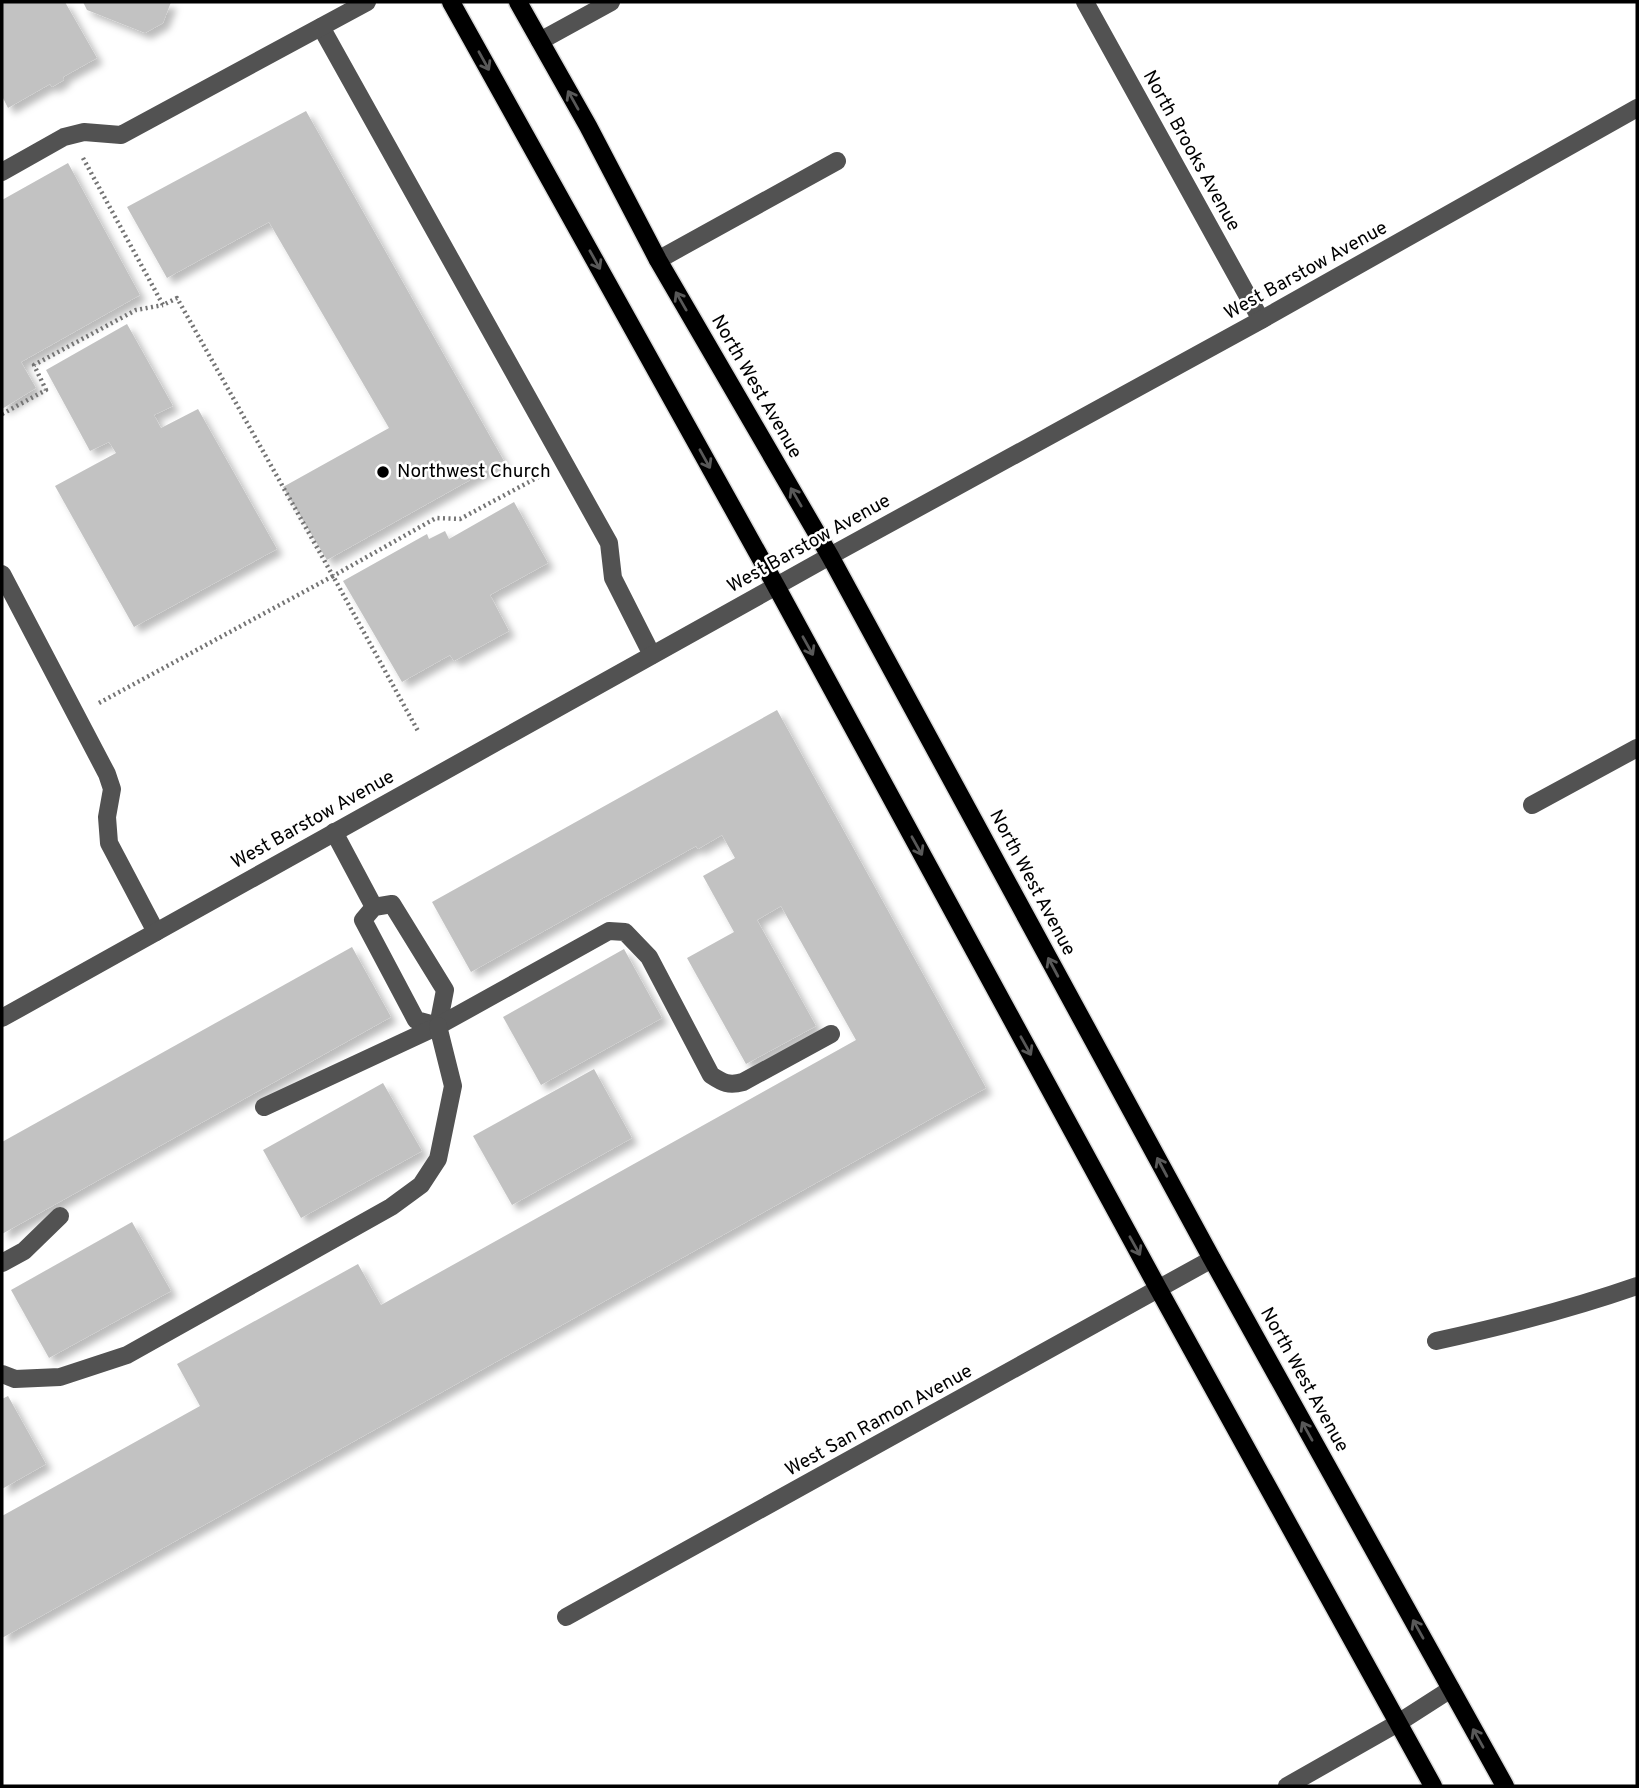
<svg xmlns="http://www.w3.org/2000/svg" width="1639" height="1788" viewBox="0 0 1639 1788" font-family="Overpass,sans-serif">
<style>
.building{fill:#c2c2c2;filter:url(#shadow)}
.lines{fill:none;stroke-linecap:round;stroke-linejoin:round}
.major-casing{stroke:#dbdbdb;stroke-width:21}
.path{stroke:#747474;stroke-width:4.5;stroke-dasharray:2 3.5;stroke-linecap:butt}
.minor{stroke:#525252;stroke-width:18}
.major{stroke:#000;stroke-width:18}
.oneway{stroke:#595959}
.poi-dot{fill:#000;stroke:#fff;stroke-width:2.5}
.labels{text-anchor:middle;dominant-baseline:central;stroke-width:5;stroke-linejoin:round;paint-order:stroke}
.street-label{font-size:19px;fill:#000;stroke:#fff}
.poi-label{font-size:19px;fill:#000;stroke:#fff;text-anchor:start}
</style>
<defs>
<filter id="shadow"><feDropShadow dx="6" dy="6" stdDeviation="3.5" flood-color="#0004"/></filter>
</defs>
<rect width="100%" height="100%" fill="#fff"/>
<g class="building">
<path d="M2,2H65L97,58L63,77L64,80L52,87L50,84L8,108L2,96Z"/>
<path d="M83,2H171L163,23L145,33L87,10Z"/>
<path d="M306,111L504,461L327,560L283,487L389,428L269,222L167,278L127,207Z"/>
<path d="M68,163L140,295L21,362L36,388L2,409V200Z"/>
<path d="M127,324L173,406L154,415L161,428L198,409L277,549L134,627L55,486L116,453L109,442L90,451L46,370Z"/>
<path d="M514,502L548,563L490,595L509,631L454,661L450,655L402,682L343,581L427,534L429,539L445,531L449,539Z"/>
<path d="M777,710L986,1088L2,1638V1516L200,1406L177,1364L358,1264L381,1305L856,1040L781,906L757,920L816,1026L746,1064L687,958L734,932L703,876L735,858L722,835L698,849L696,846L471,972L432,902Z"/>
<path d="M352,947L391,1017L2,1234V1142Z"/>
<path d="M624,949L662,1018L541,1085L503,1017Z"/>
<path d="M594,1069L632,1138L512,1205L473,1136Z"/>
<path d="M383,1083L422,1151L301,1218L263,1150Z"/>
<path d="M132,1222L171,1291L49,1358L11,1290Z"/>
<path d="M8,1396L46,1464L2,1489V1399Z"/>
</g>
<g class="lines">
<g class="major-casing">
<g id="major">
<path d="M451,2L776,586L1159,1290L1433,1786"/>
<path d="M518,2L588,126L658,260L830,556L1212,1259L1505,1786"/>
</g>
</g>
<g class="path">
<path d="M83,158L163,305L177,298L333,576L436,518L460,519L542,475"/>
<path d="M2,414L46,390L34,365L136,310L163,305"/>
<path d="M99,703L333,576L418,731"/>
</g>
<g class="minor">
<path d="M1085,2L1261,320"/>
<path d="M321,27L609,543L613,578L652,655"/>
<path d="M540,41L611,2"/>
<path d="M2,172L64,137L84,132L121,135L367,2"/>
<path d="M658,260L837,161"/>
<path d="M2,574L107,774L112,789L107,817L109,843L156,932"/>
<path d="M1532,805L1637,748"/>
<path d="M334,832L374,907"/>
<path d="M392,904L445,990L438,1026L416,1020L363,920L374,907Z"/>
<path d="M2,1018L830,556L1261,320L1637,108"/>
<path d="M264,1107L438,1026L609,931L625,932L649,957L711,1075C723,1083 729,1086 743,1082L831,1034"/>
<path d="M2,1263L24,1251L60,1216"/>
<path d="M1436,1341C1505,1326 1571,1309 1637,1286"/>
<path d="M2,1374L15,1379L60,1377L127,1355L391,1207L421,1185L438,1159L453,1086L438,1026"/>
<path d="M566,1617L1212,1259"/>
<path d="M1287,1786L1398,1723L1451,1689"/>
</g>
<use href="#major" class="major"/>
</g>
<defs><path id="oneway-shaft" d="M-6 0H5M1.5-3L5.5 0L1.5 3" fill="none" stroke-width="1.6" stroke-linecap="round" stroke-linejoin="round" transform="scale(1.75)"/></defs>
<g class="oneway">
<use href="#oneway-shaft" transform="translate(484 61) rotate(61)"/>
<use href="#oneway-shaft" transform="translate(573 100) rotate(-119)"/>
<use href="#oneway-shaft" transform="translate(595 260) rotate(61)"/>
<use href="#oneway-shaft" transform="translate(681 301) rotate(-120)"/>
<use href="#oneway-shaft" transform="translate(705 459) rotate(61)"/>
<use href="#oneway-shaft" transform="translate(796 497) rotate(-120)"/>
<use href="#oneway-shaft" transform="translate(808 646) rotate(61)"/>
<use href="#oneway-shaft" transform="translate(917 846) rotate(61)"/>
<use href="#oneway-shaft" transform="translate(1053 967) rotate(-118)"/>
<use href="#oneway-shaft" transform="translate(1026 1046) rotate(61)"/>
<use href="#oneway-shaft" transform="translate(1162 1167) rotate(-118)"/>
<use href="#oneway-shaft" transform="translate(1135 1246) rotate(61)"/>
<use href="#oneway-shaft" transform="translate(1307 1431) rotate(-119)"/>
<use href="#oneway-shaft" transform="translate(1418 1629) rotate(-119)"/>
<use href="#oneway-shaft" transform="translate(1478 1738) rotate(-119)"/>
</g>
<circle class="poi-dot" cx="383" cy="472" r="7"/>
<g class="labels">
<g class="street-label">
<text transform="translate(1191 151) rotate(61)">North Brooks Avenue</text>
<text transform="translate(1306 271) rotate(-29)">West Barstow Avenue</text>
<text transform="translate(756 387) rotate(60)">North West Avenue</text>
<text transform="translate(809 544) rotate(-29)">West Barstow Avenue</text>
<text transform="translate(313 820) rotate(-29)">West Barstow Avenue</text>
<text transform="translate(1032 883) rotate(62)">North West Avenue</text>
<text transform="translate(1304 1380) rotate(61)">North West Avenue</text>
<text transform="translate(879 1421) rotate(-29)">West San Ramon Avenue</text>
</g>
<g class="poi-label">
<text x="397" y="472">Northwest Church</text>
</g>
</g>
<rect width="1639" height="1788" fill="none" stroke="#000000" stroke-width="7"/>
</svg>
